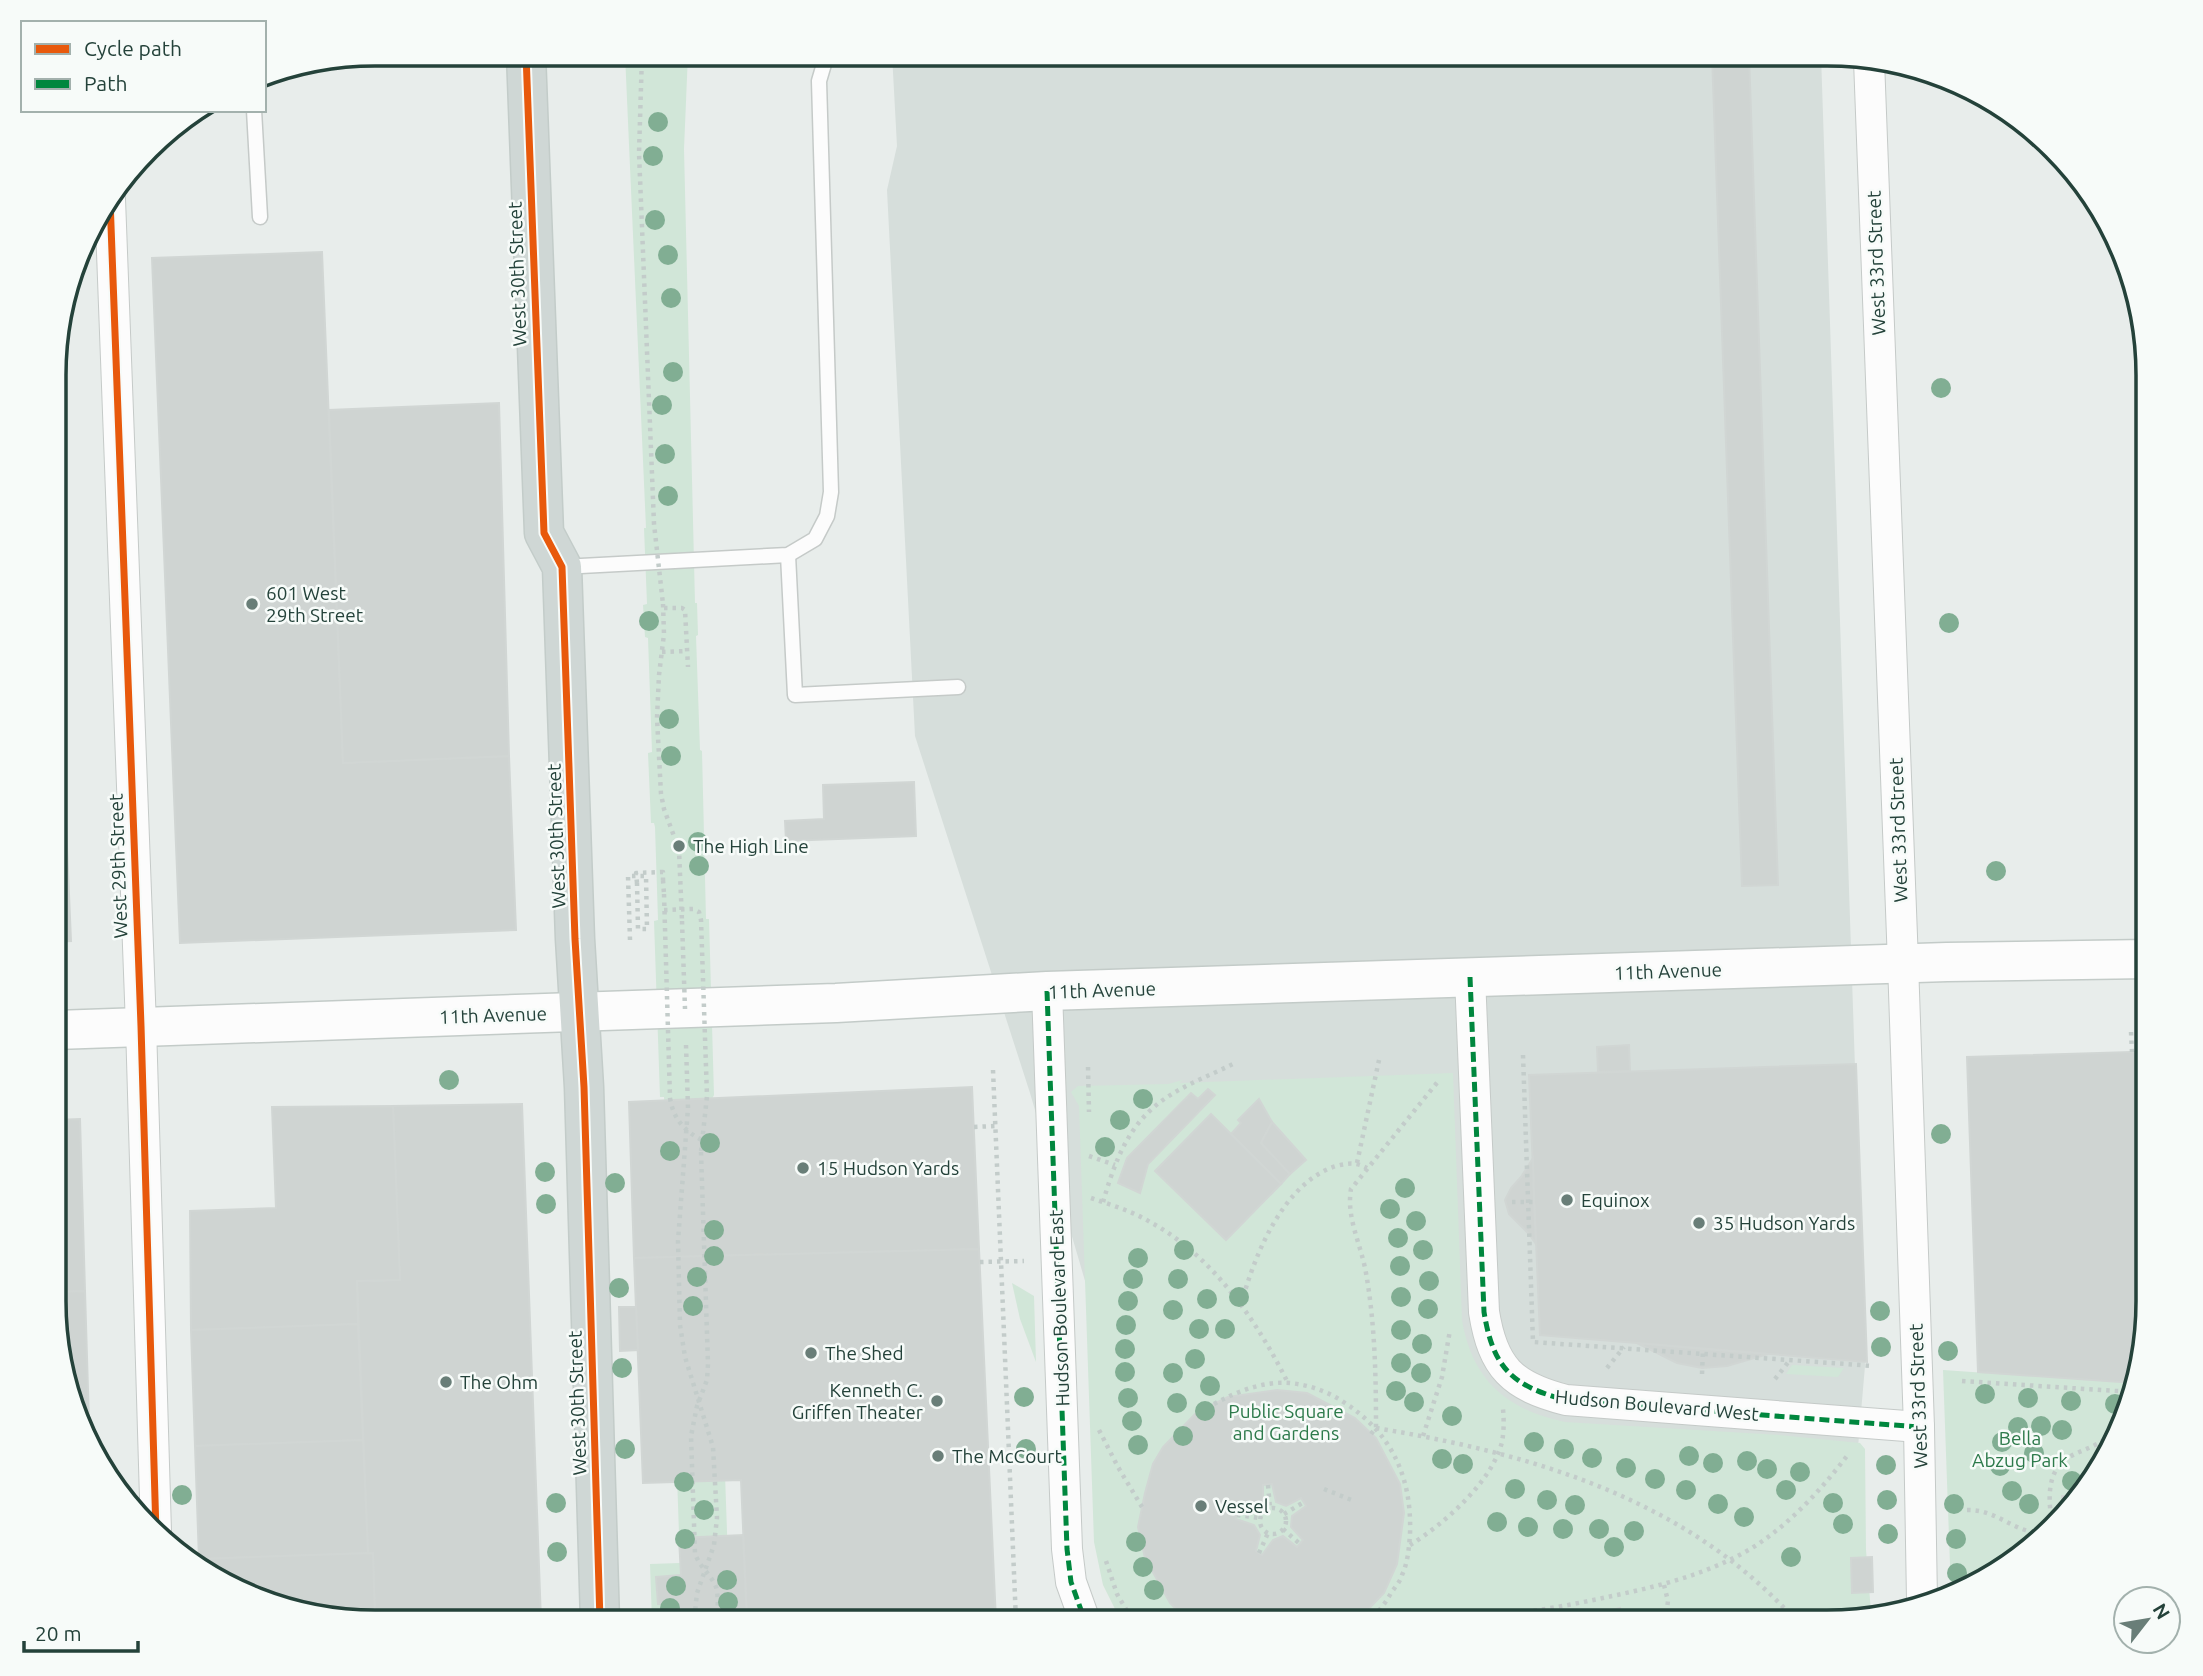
<svg xmlns="http://www.w3.org/2000/svg" width="2203" height="1676" viewBox="0 0 2203 1676" font-family="Ubuntu,sans-serif">
<style>
.built{fill:#d6dedb}
.green{fill:#d1e6d8}
.building{fill:#cfd4d2;stroke:#d1d6d4;stroke-width:2;fill-rule:evenodd}
.lines{fill:none;stroke-linecap:round;stroke-linejoin:round}
.lane-casing{stroke:#c5cac8;stroke-width:17}
.street-casing{stroke:#c5cac8;stroke-width:32}
.secondary-casing{stroke:#c3cbc8;stroke-width:41}
.primary-casing{stroke:#c3ccc9;stroke-width:41}
.path{stroke:#c3ccca;stroke-width:4.5;stroke-dasharray:3.5 5;stroke-linecap:butt}
.lane{stroke:#fcfcfc;stroke-width:14}
.street{stroke:#fcfcfc;stroke-width:30}
.secondary{stroke:#fcfcfc;stroke-width:38}
.primary{stroke:#cfd7d5;stroke-width:38}
.path-bridge{stroke:#c3ccca;stroke-width:4.5;stroke-dasharray:3.5 5;stroke-linecap:butt}
.quiet{stroke:#00873e;stroke-width:5;stroke-dasharray:10 5;stroke-linecap:butt}
.cycleway-casing{stroke:#f7fbf9;stroke-width:11}
.cycleway{stroke:#e8590c;stroke-width:7}
.tree{fill:#81ae93}
.poi-dot{fill:#697e78;stroke:#f7fbf9;stroke-width:2.5}
.labels{text-anchor:middle;dominant-baseline:central;stroke-width:5;stroke-linejoin:round;paint-order:stroke}
.street-label{font-size:19px;fill:#24423a;stroke:#f7fbf9}
.poi-label{font-size:19px;fill:#24423a;stroke:#f7fbf9;text-anchor:start}
.park-label{font-size:19px;fill:#2d7a4b;stroke:#f7fbf9}
.rim{fill:none;stroke:#24423a;stroke-width:3.5}
</style>
<rect width="100%" height="100%" fill="#e8edeb"/>
<path class="built" d="M892,54L1821,55L1865,1366L1851,1528L1107,1356L1030,1093L915,736L887,190L897,146Z"/>
<g class="green">
<path d="M625,54H688L684,149L695,603H697L698,635L696,636L700,750L702,751L706,919H709L714,1095L712,1099L726,1503L728,1560L731,1561L733,1621H652L650,1564L680,1563L664,1097H660L654,921L658,920L655,827L654,823H651L648,753L652,752L648,638L645,637L643,605L647,604L644,528H646Z"/>
<path d="M1453,1073L1462,1320C1472,1380 1507,1410 1565,1422L1779,1435L1860,1443L1865,1449L1866,1550L1871,1612L1828,1622L1121,1621L1103,1585L1094,1542L1079,1106L1071,1092L1078,1086L1168,1084L1183,1080L1179,1083Z"/>
<path d="M1012,1283L1034,1296L1036,1362L1020,1319Z"/>
<path d="M1792,1365L1844,1368L1838,1377L1786,1374Z"/>
<path d="M1943,1370L2134,1383L2124,1424L2069,1512L1969,1589L1951,1593Z"/>
</g>
<g class="building">
<path d="M1712,55H1749L1778,885L1742,886Z"/>
<path d="M322,252L343,763L509,756L516,930L180,943L152,258Z"/>
<path d="M499,403L509,756L343,763L329,410Z"/>
<path d="M914,782L916,836L786,841L785,821L824,819L823,785Z"/>
<path d="M56,824H66L71,941L56,942Z"/>
<path d="M1629,1045L1630,1071L1598,1072L1597,1047Z"/>
<path d="M2132,1052H2148V1322L2134,1383L1978,1372L1967,1057Z"/>
<path d="M1856,1064L1867,1362L1540,1335L1529,1075Z"/>
<path d="M972,1087L979,1249L634,1258L629,1102Z"/>
<path d="M1208,1089L1215,1095L1148,1164L1140,1193L1118,1183L1127,1158L1191,1093L1198,1099Z"/>
<path d="M1259,1099L1272,1122L1261,1143L1290,1174L1281,1184L1231,1134L1241,1123L1238,1120Z"/>
<path d="M522,1104L541,1621H375L373,1553H368L357,1281L400,1280L393,1106Z"/>
<path d="M393,1106L400,1280L357,1281L358,1324L191,1330L190,1211L276,1208L272,1107Z"/>
<path d="M1211,1114L1281,1184L1226,1240L1155,1171Z"/>
<path d="M80,1119L85,1291L55,1292V1120Z"/>
<path d="M1272,1122L1306,1160L1290,1174L1261,1143Z"/>
<path d="M1533,1158L1534,1202L1536,1244L1529,1234L1509,1214L1505,1200L1511,1188L1521,1177Z"/>
<path d="M979,1249L996,1621H747L741,1480L643,1483L634,1258Z"/>
<path d="M85,1291L89,1423H82L55,1322V1292Z"/>
<path d="M619,1307H636L638,1350L620,1351Z"/>
<path d="M358,1324L363,1440L195,1446L191,1330Z"/>
<path d="M1637,1343L1703,1349L1768,1354L1727,1366L1702,1368L1677,1363Z"/>
<path d="M1277,1390L1307,1393L1355,1418L1376,1438L1400,1484L1404,1513L1397,1564L1384,1593L1356,1622L1187,1621L1170,1603L1145,1558L1138,1527L1145,1493L1153,1464L1163,1447L1197,1412L1228,1397ZM1272,1484L1276,1502L1286,1506L1301,1498L1306,1506L1292,1516L1291,1527L1303,1540L1297,1547L1283,1536L1273,1540L1262,1555L1256,1551L1260,1535L1254,1525L1236,1519L1237,1510H1256L1263,1503V1485Z"/>
<path d="M363,1440L368,1553L199,1559L195,1446Z"/>
<path d="M2062,1496H2080L2068,1513H2063Z"/>
<path d="M743,1535L747,1621H673L672,1604H658L656,1577L681,1575L679,1538Z"/>
<path d="M373,1553L375,1621H355L253,1597L199,1564V1559Z"/>
<path d="M1872,1557L1873,1592L1852,1593L1851,1558Z"/>
<path d="M1620,1608L1621,1622H1558L1583,1617Z"/>
</g>
<g class="lines">
<g class="lane-casing">
<g id="lane">
<path d="M254,110L260,217"/>
<path d="M788,555L795,695L958,687"/>
<path d="M562,567L788,555L815,539L827,516L831,492L819,81L824,64L830,54"/>
</g>
</g>
<g class="street-casing">
<g id="street">
<path d="M1869,60L1903,963L1919,1427L1922,1600"/>
<path d="M110,199L141,1026L156,1532"/>
<path d="M1470,977L1484,1312C1493,1368 1512,1386 1566,1400L1919,1427"/>
<path d="M1047,991L1067,1549L1071,1582L1085,1621"/>
</g>
</g>
<g class="secondary-casing">
<path id="secondary" d="M56,1030L836,1003L1047,991L1947,962L2148,959"/>
</g>
<g class="primary-casing">
<path id="primary" d="M526,54L544,533L562,567L575,939L584,1087L600,1621"/>
</g>
<g class="path">
<path d="M663,604L664,634L659,675L657,718L661,794L664,809L679,850L682,921"/>
<path d="M664,608H682L685,610L688,667"/>
<path d="M662,652L687,651"/>
<path d="M663,880L664,894"/>
<path d="M630,940L628,876H646L647,929H638L637,883"/>
<path d="M2131,1032L2132,1052"/>
<path d="M686,1045L688,1108L678,1241L680,1325L685,1357L713,1447L717,1518L714,1545L697,1593L694,1621"/>
<path d="M1523,1055L1533,1342L1874,1366"/>
<path d="M1088,1067L1089,1112"/>
<path d="M993,1070L1016,1621"/>
<path d="M974,1127L996,1126"/>
<path d="M701,1152L708,1364L707,1380L697,1406L691,1436L695,1553C699,1567 711,1574 716,1587C719,1597 717,1611 718,1621"/>
<path d="M1089,1156L1115,1165"/>
<path d="M1357,1163L1379,1060"/>
<path d="M1091,1198C1111,1205 1132,1211 1150,1222C1213,1256 1257,1321 1288,1383"/>
<path d="M1103,1202C1113,1168 1125,1132 1153,1108C1175,1088 1207,1077 1233,1064"/>
<path d="M1512,1202H1534"/>
<path d="M980,1262L1024,1261"/>
<path d="M1241,1305C1254,1256 1283,1183 1336,1166C1348,1163 1356,1162 1367,1168"/>
<path d="M1607,1368L1624,1347"/>
<path d="M1702,1374L1703,1349"/>
<path d="M1775,1379L1790,1360"/>
<path d="M1962,1381L2132,1392"/>
<path d="M1214,1404C1238,1391 1263,1381 1290,1383C1310,1385 1329,1392 1345,1403C1392,1434 1412,1477 1410,1534C1409,1548 1408,1562 1402,1575C1400,1582 1395,1587 1391,1593C1385,1604 1377,1614 1367,1622"/>
<path d="M1376,1428C1533,1454 1688,1499 1797,1622"/>
<path d="M1099,1430L1118,1467L1142,1507"/>
<path d="M1371,1434L1376,1428C1376,1376 1375,1324 1366,1273C1361,1244 1346,1218 1351,1189L1440,1079"/>
<path d="M1423,1436L1442,1377L1450,1330"/>
<path d="M1268,1485L1270,1508"/>
<path d="M1324,1489L1354,1501"/>
<circle cx="1273" cy="1521" r="13"/>
<path d="M1967,1510C1997,1509 2014,1533 2042,1533"/>
<path d="M1284,1514L1304,1502"/>
<path d="M1237,1515L1260,1518"/>
<path d="M2053,1525C2048,1504 2046,1473 2066,1459C2078,1451 2093,1448 2105,1439C2114,1432 2120,1424 2126,1414"/>
<path d="M1283,1529L1300,1544"/>
<path d="M1410,1545C1444,1524 1492,1482 1502,1442C1504,1431 1504,1420 1503,1409"/>
<path d="M1259,1553L1268,1533"/>
<path d="M1106,1561L1117,1594L1133,1621"/>
<path d="M1664,1585L1668,1601L1665,1622"/>
<path d="M1367,1610L1374,1617C1452,1625 1535,1613 1612,1596C1660,1586 1708,1574 1752,1548C1790,1524 1820,1491 1847,1456"/>
</g>
<use href="#lane" class="lane"/>
<use href="#street" class="street"/>
<use href="#secondary" class="secondary"/>
<use href="#primary" class="primary"/>
<g class="path-bridge">
<path d="M642,54L639,153L654,524L663,604"/>
<path d="M637,883L636,873L663,872V880"/>
<path d="M664,894L670,1098C673,1118 684,1131 702,1140"/>
<path d="M664,910L693,909L699,912L701,920L707,1096L701,1152"/>
<path d="M682,921L685,1009"/>
</g>
<g class="quiet">
<path d="M1470,977L1484,1312C1493,1368 1512,1386 1566,1400L1919,1427"/>
<path d="M1047,991L1067,1549L1071,1582L1085,1621"/>
</g>
<g class="cycleway-casing">
<g id="cycleway">
<path d="M526,54L544,533L562,567L575,939L584,1087L600,1621"/>
<path d="M110,199L141,1026L156,1532"/>
</g>
</g>
<use href="#cycleway" class="cycleway"/>
</g>
<g class="tree">
<circle cx="658" cy="122" r="10"/>
<circle cx="653" cy="156" r="10"/>
<circle cx="655" cy="220" r="10"/>
<circle cx="668" cy="255" r="10"/>
<circle cx="671" cy="298" r="10"/>
<circle cx="673" cy="372" r="10"/>
<circle cx="1941" cy="388" r="10"/>
<circle cx="662" cy="405" r="10"/>
<circle cx="665" cy="454" r="10"/>
<circle cx="668" cy="496" r="10"/>
<circle cx="649" cy="621" r="10"/>
<circle cx="1949" cy="623" r="10"/>
<circle cx="669" cy="719" r="10"/>
<circle cx="671" cy="756" r="10"/>
<circle cx="698" cy="842" r="10"/>
<circle cx="699" cy="866" r="10"/>
<circle cx="1996" cy="871" r="10"/>
<circle cx="449" cy="1080" r="10"/>
<circle cx="1143" cy="1099" r="10"/>
<circle cx="1120" cy="1120" r="10"/>
<circle cx="1941" cy="1134" r="10"/>
<circle cx="710" cy="1143" r="10"/>
<circle cx="1105" cy="1147" r="10"/>
<circle cx="670" cy="1151" r="10"/>
<circle cx="545" cy="1172" r="10"/>
<circle cx="615" cy="1183" r="10"/>
<circle cx="1405" cy="1188" r="10"/>
<circle cx="546" cy="1204" r="10"/>
<circle cx="1390" cy="1209" r="10"/>
<circle cx="1416" cy="1221" r="10"/>
<circle cx="714" cy="1230" r="10"/>
<circle cx="1398" cy="1238" r="10"/>
<circle cx="1184" cy="1250" r="10"/>
<circle cx="1423" cy="1250" r="10"/>
<circle cx="714" cy="1256" r="10"/>
<circle cx="1138" cy="1258" r="10"/>
<circle cx="1400" cy="1266" r="10"/>
<circle cx="697" cy="1277" r="10"/>
<circle cx="1133" cy="1279" r="10"/>
<circle cx="1178" cy="1279" r="10"/>
<circle cx="1429" cy="1281" r="10"/>
<circle cx="619" cy="1288" r="10"/>
<circle cx="1239" cy="1297" r="10"/>
<circle cx="1401" cy="1297" r="10"/>
<circle cx="1207" cy="1299" r="10"/>
<circle cx="1128" cy="1301" r="10"/>
<circle cx="693" cy="1306" r="10"/>
<circle cx="1428" cy="1309" r="10"/>
<circle cx="1173" cy="1310" r="10"/>
<circle cx="1880" cy="1311" r="10"/>
<circle cx="1126" cy="1325" r="10"/>
<circle cx="1199" cy="1329" r="10"/>
<circle cx="1225" cy="1329" r="10"/>
<circle cx="1401" cy="1330" r="10"/>
<circle cx="1422" cy="1344" r="10"/>
<circle cx="1881" cy="1347" r="10"/>
<circle cx="1125" cy="1349" r="10"/>
<circle cx="1948" cy="1351" r="10"/>
<circle cx="1195" cy="1359" r="10"/>
<circle cx="1401" cy="1363" r="10"/>
<circle cx="622" cy="1368" r="10"/>
<circle cx="1125" cy="1372" r="10"/>
<circle cx="1173" cy="1373" r="10"/>
<circle cx="1421" cy="1373" r="10"/>
<circle cx="1210" cy="1386" r="10"/>
<circle cx="1396" cy="1391" r="10"/>
<circle cx="1985" cy="1394" r="10"/>
<circle cx="1024" cy="1397" r="10"/>
<circle cx="1128" cy="1398" r="10"/>
<circle cx="2028" cy="1398" r="10"/>
<circle cx="2071" cy="1401" r="10"/>
<circle cx="1414" cy="1402" r="10"/>
<circle cx="1177" cy="1403" r="10"/>
<circle cx="2115" cy="1404" r="10"/>
<circle cx="1205" cy="1411" r="10"/>
<circle cx="1452" cy="1416" r="10"/>
<circle cx="1132" cy="1421" r="10"/>
<circle cx="2041" cy="1426" r="10"/>
<circle cx="2018" cy="1427" r="10"/>
<circle cx="2062" cy="1430" r="10"/>
<circle cx="1183" cy="1436" r="10"/>
<circle cx="1534" cy="1442" r="10"/>
<circle cx="2002" cy="1442" r="10"/>
<circle cx="1138" cy="1445" r="10"/>
<circle cx="625" cy="1449" r="10"/>
<circle cx="1026" cy="1449" r="10"/>
<circle cx="1564" cy="1449" r="10"/>
<circle cx="2034" cy="1453" r="10"/>
<circle cx="1689" cy="1456" r="10"/>
<circle cx="1592" cy="1458" r="10"/>
<circle cx="1442" cy="1459" r="10"/>
<circle cx="1747" cy="1461" r="10"/>
<circle cx="1713" cy="1463" r="10"/>
<circle cx="1463" cy="1464" r="10"/>
<circle cx="1886" cy="1465" r="10"/>
<circle cx="2000" cy="1466" r="10"/>
<circle cx="1626" cy="1468" r="10"/>
<circle cx="1767" cy="1469" r="10"/>
<circle cx="1800" cy="1472" r="10"/>
<circle cx="1655" cy="1479" r="10"/>
<circle cx="2072" cy="1481" r="10"/>
<circle cx="684" cy="1482" r="10"/>
<circle cx="1515" cy="1489" r="10"/>
<circle cx="1686" cy="1490" r="10"/>
<circle cx="1786" cy="1490" r="10"/>
<circle cx="2012" cy="1491" r="10"/>
<circle cx="182" cy="1495" r="10"/>
<circle cx="1547" cy="1500" r="10"/>
<circle cx="1887" cy="1500" r="10"/>
<circle cx="556" cy="1503" r="10"/>
<circle cx="1833" cy="1503" r="10"/>
<circle cx="1718" cy="1504" r="10"/>
<circle cx="1954" cy="1504" r="10"/>
<circle cx="2029" cy="1504" r="10"/>
<circle cx="1575" cy="1505" r="10"/>
<circle cx="704" cy="1510" r="10"/>
<circle cx="1744" cy="1517" r="10"/>
<circle cx="1497" cy="1522" r="10"/>
<circle cx="1843" cy="1524" r="10"/>
<circle cx="1528" cy="1527" r="10"/>
<circle cx="1563" cy="1529" r="10"/>
<circle cx="1599" cy="1529" r="10"/>
<circle cx="1634" cy="1531" r="10"/>
<circle cx="1888" cy="1534" r="10"/>
<circle cx="685" cy="1539" r="10"/>
<circle cx="1956" cy="1539" r="10"/>
<circle cx="1136" cy="1542" r="10"/>
<circle cx="1614" cy="1547" r="10"/>
<circle cx="557" cy="1552" r="10"/>
<circle cx="1791" cy="1557" r="10"/>
<circle cx="1143" cy="1567" r="10"/>
<circle cx="1957" cy="1573" r="10"/>
<circle cx="727" cy="1580" r="10"/>
<circle cx="676" cy="1586" r="10"/>
<circle cx="1154" cy="1590" r="10"/>
<circle cx="728" cy="1602" r="10"/>
<circle cx="670" cy="1608" r="10"/>
</g>
<g class="poi-dot">
<circle cx="252" cy="604" r="7"/>
<circle cx="679" cy="846" r="7"/>
<circle cx="803" cy="1168" r="7"/>
<circle cx="1567" cy="1200" r="7"/>
<circle cx="1699" cy="1223" r="7"/>
<circle cx="811" cy="1353" r="7"/>
<circle cx="446" cy="1382" r="7"/>
<circle cx="937" cy="1401" r="7"/>
<circle cx="938" cy="1456" r="7"/>
<circle cx="1201" cy="1506" r="7"/>
</g>
<g class="labels">
<g class="street-label">
<text transform="translate(1876 263) rotate(-92)">West 33rd Street</text>
<text transform="translate(517 274) rotate(-92)">West 30th Street</text>
<text transform="translate(1898 830) rotate(-92)">West 33rd Street</text>
<text transform="translate(556 836) rotate(-92)">West 30th Street</text>
<text transform="translate(118 866) rotate(-92)">West 29th Street</text>
<text transform="translate(1668 971) rotate(-2)">11th Avenue</text>
<text transform="translate(1102 990) rotate(-2)">11th Avenue</text>
<text transform="translate(493 1015) rotate(-2)">11th Avenue</text>
<text transform="translate(1059 1308) rotate(-92)">Hudson Boulevard East</text>
<text transform="translate(1918 1396) rotate(-92)">West 33rd Street</text>
<text transform="translate(577 1403) rotate(-92)">West 30th Street</text>
<text transform="translate(1657 1405) rotate(5)">Hudson Boulevard West</text>
</g>
<g class="poi-label">
<text x="266" y="593">601 West<tspan x="266" dy="22">29th Street</tspan></text>
<text x="693" y="846">The High Line</text>
<text x="817" y="1168">15 Hudson Yards</text>
<text x="1581" y="1200">Equinox</text>
<text x="1713" y="1223">35 Hudson Yards</text>
<text x="825" y="1353">The Shed</text>
<text x="460" y="1382">The Ohm</text>
<text x="923" y="1390" text-anchor="end">Kenneth C.<tspan x="923" dy="22">Griffen Theater</tspan></text>
<text x="952" y="1456">The McCourt</text>
<text x="1215" y="1506">Vessel</text>
</g>
<g class="park-label">
<text x="1286" y="1411">Public Square<tspan x="1286" dy="22">and Gardens</tspan></text>
<text x="2020" y="1438">Bella<tspan x="2020" dy="22">Abzug Park</tspan></text>
</g>
</g>
<path d="M0 0H2203V1676H0ZM375 66H1827A309 309 0 0 1 2136 375V1301A309 309 0 0 1 1827 1610H375A309 309 0 0 1 66 1301V375A309 309 0 0 1 375 66Z" fill="#f7fbf9" fill-rule="evenodd"/>
<path class="rim" d="M375 66H1827A309 309 0 0 1 2136 375V1301A309 309 0 0 1 1827 1610H375A309 309 0 0 1 66 1301V375A309 309 0 0 1 375 66Z"/>
<rect x="21" y="21" width="245" height="91" fill="#f7fbf9" stroke="#a3b1ad" stroke-width="2"/>
<rect x="35" y="44" width="35" height="10" fill="#e8590c" stroke="#a3b1ad" stroke-width="2"/>
<text x="84" y="56" font-size="21" fill="#24423a">Cycle path</text>
<rect x="35" y="79" width="35" height="10" fill="#00873e" stroke="#a3b1ad" stroke-width="2"/>
<text x="84" y="91" font-size="21" fill="#24423a">Path</text>
<g transform="translate(2147 1620) rotate(59)"><circle r="33" fill="#f7fbf9" stroke="#a3b1ad" stroke-width="2"/>
<path d="M0-5L12 26L0 18L-12 26Z" fill="#697e78"/>
<text y="-10" font-size="19" font-weight="bold" text-anchor="middle" fill="#24423a">N</text>
</g>
<path d="M24 1641v10h114v-10" fill="none" stroke="#24423a" stroke-width="3.5"/>
<text x="35" y="1641" font-size="21" fill="#24423a" stroke="#f7fbf9" stroke-width="5" paint-order="stroke">20 m</text>
</svg>
